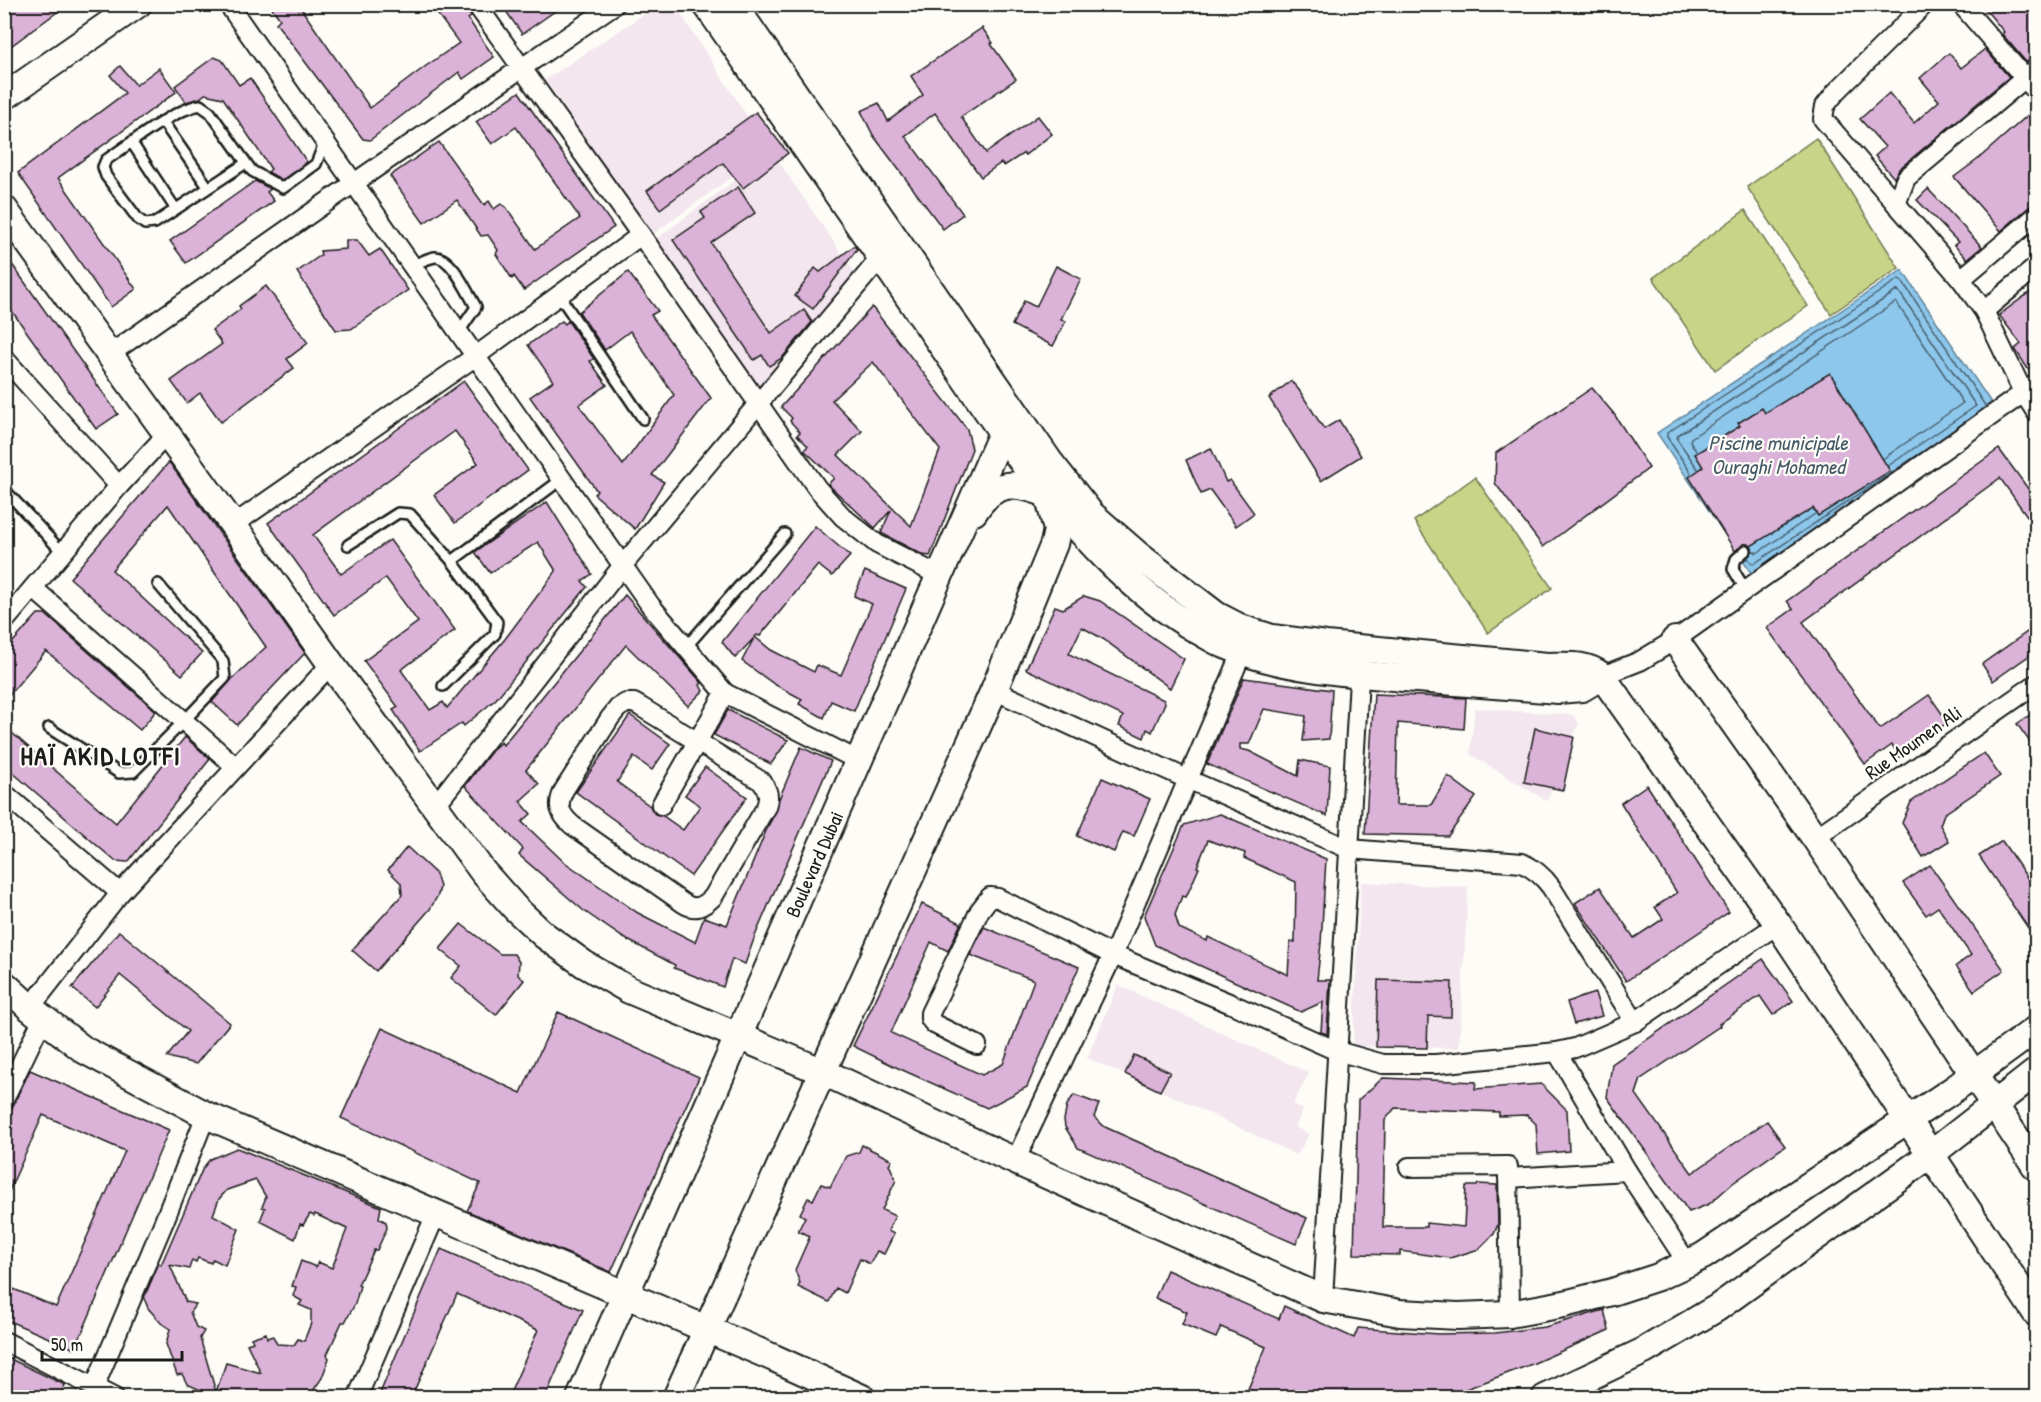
<svg xmlns="http://www.w3.org/2000/svg" width="2041" height="1402" viewBox="0 0 2041 1402" font-family="'Patrick Hand',sans-serif">
<style>
.built{fill:#f3e6ee}
.green{fill:#c8d487;stroke:#727852;stroke-width:1.5}
.water{fill:#8dc7ec;stroke:#608399;stroke-width:1.5}
.lines{fill:none;stroke-linecap:round;stroke-linejoin:round}
.shore{stroke:#49606f;stroke-width:1.5}
.building{fill:#dbb2d8;stroke:#1c1c1c;stroke-width:1.5;fill-rule:evenodd}
.lane-casing{stroke:#1c1c1c;stroke-width:14}
.street-casing{stroke:#1c1c1c;stroke-width:22}
.secondary-casing{stroke:#1c1c1c;stroke-width:30}
.lane{stroke:#fdfcf7;stroke-width:9}
.street{stroke:#fdfcf7;stroke-width:18}
.secondary{stroke:#fdfcf7;stroke-width:26}
.labels{text-anchor:middle;dominant-baseline:central;stroke-width:4.5;stroke-linejoin:round;paint-order:stroke}
.street-label{font-size:20px;fill:#1c1c1c;stroke:#fdfcf7}
.water-label{font-size:21px;font-style:italic;fill:#445865;stroke:#fdfcf7}
.district-label{font-size:26px;font-weight:bold;letter-spacing:1.5px;fill:#1c1c1c;stroke:#fdfcf7}
</style>
<rect width="100%" height="100%" fill="#fdfcf7"/>
<filter id="ink" filterUnits="userSpaceOnUse"><feTurbulence type="fractalNoise" baseFrequency=".0167" numOctaves="2"/><feDisplacementMap in="SourceGraphic" scale="12" xChannelSelector="R" yChannelSelector="G"/><feConvolveMatrix kernelMatrix="1 2 1 2 8 2 1 2 1" color-interpolation-filters="sRGB"/></filter>
<g filter="url(#ink)">
<g class="built">
<path d="M658,5H675L769,150L653,234L545,80Z"/>
<path d="M772,152L857,276L762,388L750,379L655,240Z"/>
<path d="M1475,708L1573,715L1579,723L1547,801L1470,754Z"/>
<path d="M1361,882L1468,887L1459,1048L1353,1046Z"/>
<path d="M1118,985L1309,1073L1293,1104L1303,1110L1295,1127L1309,1134L1297,1155L1181,1100L1087,1058Z"/>
</g>
<g class="green">
<path d="M1816,138L1899,268L1831,314L1747,187Z"/>
<path d="M1745,210L1808,306L1715,370L1653,278Z"/>
<path d="M1475,477L1552,588L1488,633L1414,521Z"/>
</g>
<path class="water" d="M1902,270L1996,410L1751,573L1657,433Z"/>
<g class="lines">
<g class="shore">
<path d="M1696,451L1690,441L1691,438L1896,302L1963,403L1884,458"/>
<path d="M1698,469L1677,439L1678,435L1898,290L1976,406L1888,466"/>
<path d="M1691,473L1667,437V433L1899,279L1902,281L1986,407"/>
<path d="M1752,550L1757,553L1815,514"/>
<path d="M1747,557L1752,563H1755L1919,454"/>
</g>
</g>
<g class="building">
<path d="M11,4H68L4,51V9Z"/>
<path d="M269,4H298L370,108L426,66L459,43L430,4H465L471,17L468,19L494,57L463,79L459,72L370,140L363,139L276,23L280,19Z"/>
<path d="M501,4H565L522,34Z"/>
<path d="M1981,4H2037V58L2026,62L2002,34L2004,32Z"/>
<path d="M982,28L993,43L991,44L1016,79L961,117L986,153L1038,116L1052,134L1025,155L1024,153L1004,166L1001,163L981,177L935,113L905,136L963,214L943,229L873,135L861,111L879,103L888,121L923,95L911,76Z"/>
<path d="M1985,49L2009,77L1899,169L1894,178L1875,156L1885,147L1860,119L1889,93L1914,123L1939,101L1920,78L1949,53L1961,68Z"/>
<path d="M214,57L222,60L239,85L250,78L307,162L282,180L268,172L271,169L223,98L205,94L200,98L186,102L175,86Z"/>
<path d="M120,66L136,85L159,68L176,92L58,178L136,289L111,307L18,173L125,93L110,75Z"/>
<path d="M519,92L614,227L524,290L514,276L512,279L496,254L498,250L488,235L481,236L457,200L424,223L390,176L439,142L484,205L489,201L494,209L501,204L506,207L535,249L580,218L516,127L492,144L476,122Z"/>
<path d="M2037,107V205L2029,207L2001,231L1954,177L1977,160Z"/>
<path d="M756,112L788,153L743,188L723,163L660,209L647,191Z"/>
<path d="M255,181L271,189L267,192L274,201L186,263L170,241Z"/>
<path d="M738,187L755,213L711,243L771,333L804,310L812,322L782,358L769,366L762,355L754,360L673,240L705,218L701,212Z"/>
<path d="M1928,189L1982,247L1967,259L1954,245L1958,242L1917,200Z"/>
<path d="M346,240H357L369,256L380,249L408,290L351,329L336,330L297,272L321,255L320,251L346,249Z"/>
<path d="M854,246L857,249L813,309L795,296L815,268L820,272Z"/>
<path d="M4,253L118,414L96,429L4,300Z"/>
<path d="M1056,266L1081,279L1061,319L1066,321L1053,346L1012,325L1024,301L1036,307Z"/>
<path d="M628,272L658,311L651,315L711,398L652,475L664,482L635,529L594,494L597,491L530,397L553,381L528,345L562,321L565,324L568,321L594,359L590,361L607,385L579,405L623,465L674,395L630,331L605,350L579,312Z"/>
<path d="M266,286L308,343L287,359L294,368L221,422L200,393L187,403L171,381L222,344L212,330L241,309L239,306Z"/>
<path d="M2037,287V373L2031,374L2015,349L2021,344L1999,315Z"/>
<path d="M872,307L967,429L972,449L930,556L923,555L881,533L891,510L875,528L834,490L828,484L834,478L804,450L808,446L797,435L800,432L790,421L792,418L781,407ZM873,362L940,450L911,526L838,455L862,431L832,400Z"/>
<path d="M1830,373L1890,471L1818,516L1813,508L1751,546L1744,544L1735,551L1689,477L1703,467L1695,454L1740,426L1738,423L1762,408L1765,413Z"/>
<path d="M464,381L528,470L455,523L434,495L478,463L455,431L313,535L341,574L390,540L455,630L401,670L430,710L443,702L447,708L505,639L556,571L538,542L490,573L475,552L547,502L592,574L582,581L587,587L496,699L464,726L462,723L420,751L393,710L398,707L364,661L418,622L386,578L334,615L268,523Z"/>
<path d="M1291,381L1299,390L1324,429L1339,420L1361,456L1321,481L1269,398Z"/>
<path d="M1592,388L1614,414L1649,468L1543,547L1495,483L1496,453Z"/>
<path d="M1211,448L1226,482L1230,480L1254,513L1236,526L1210,490L1201,494L1186,460Z"/>
<path d="M1999,449L2037,501V530L2000,478L1803,622L1880,729L1929,695L1948,722L1900,757L1892,745L1865,764L1767,628L1793,609L1787,601Z"/>
<path d="M169,462L305,653L237,725L212,702L232,679L266,647L168,505L112,570L202,653L182,675L70,578Z"/>
<path d="M815,526L850,556L832,576L818,565L760,636L757,635L755,637L771,650L814,672L817,665L841,675L872,604L854,596L865,571L906,589L854,711L831,701L824,718L799,704L802,699L774,684L742,661L754,638L735,658L722,642Z"/>
<path d="M625,595L702,683L700,685L703,691L688,706L626,645L526,770L539,784L520,801L531,814L522,822L563,861L638,913L695,942L704,917L727,925L768,826L777,810L779,799L801,747L831,761L755,936L745,964L732,959L723,987L674,968L675,965L622,937L584,911L519,855L523,849L465,786L494,748L501,742L503,745Z"/>
<path d="M1084,596L1100,601L1184,659L1170,688L1103,639L1082,627L1069,654L1164,700L1165,703L1152,732L1147,729L1144,738L1119,726L1123,716L1026,669L1055,606L1063,609Z"/>
<path d="M38,614H45L156,711L140,730L46,651L4,701V652Z"/>
<path d="M2037,625V650L1993,681L1982,664Z"/>
<path d="M1244,678L1332,690L1329,739L1303,741L1306,716L1264,709L1249,744H1240V749L1249,751L1298,776L1300,760L1330,766L1327,816L1207,764Z"/>
<path d="M1374,694L1466,698L1464,729L1398,723L1396,805H1431L1448,776L1476,797L1448,836L1365,834Z"/>
<path d="M728,710L788,740L771,764L714,735Z"/>
<path d="M2037,710V752L2017,724Z"/>
<path d="M630,715L670,744L652,770L634,757L617,782L650,806L655,814L663,816L683,830L700,806L685,795L705,767L747,797L691,876L576,792Z"/>
<path d="M4,726L116,823L185,737L210,759L128,862L115,861L4,765Z"/>
<path d="M1535,728L1574,737L1563,790L1524,782Z"/>
<path d="M1984,753L2000,776L1944,814L1940,825L1949,841L1923,857L1902,823L1911,802Z"/>
<path d="M1102,778L1150,799L1134,836L1123,832L1114,852L1077,836Z"/>
<path d="M1647,785L1729,912L1626,981L1575,903L1600,887L1634,938L1663,919L1655,907L1677,893L1621,803Z"/>
<path d="M1220,814L1326,859L1321,943L1317,980H1330L1327,1034L1321,1032L1323,1002L1301,1012L1155,945L1144,916L1184,825ZM1208,840L1245,853L1244,858L1296,882L1295,942H1290L1288,975L1208,937L1207,941L1179,928L1175,915L1182,896L1186,897L1199,868L1197,867Z"/>
<path d="M2002,841L2037,892V941L1979,856Z"/>
<path d="M407,847L436,874L440,887L438,895L430,909L376,971L352,950L402,895L401,883L388,870Z"/>
<path d="M1930,865L2004,970L1974,991L1956,966L1971,955L1938,907L1926,915L1903,883Z"/>
<path d="M922,904L961,923L948,951L931,942L891,1033L982,1075L1003,1064L1034,980L970,955L984,927L1079,967L1027,1087L987,1108L898,1068L853,1046Z"/>
<path d="M461,924L500,954H514L519,962L518,975L524,980L496,1015L451,978L461,966L440,949Z"/>
<path d="M119,931L230,1023L196,1064L167,1057L188,1031L120,975L95,1007L72,988Z"/>
<path d="M1763,959L1793,1001L1773,1015L1760,996L1719,1024L1720,1026L1641,1079L1636,1094L1692,1173L1767,1121L1785,1146L1733,1183L1709,1204L1689,1212L1607,1097L1612,1064Z"/>
<path d="M1378,980L1452,982L1451,1017L1428,1016L1427,1048L1376,1047Z"/>
<path d="M1595,993L1602,1016L1574,1024L1567,1002Z"/>
<path d="M558,1012L699,1077L611,1272L467,1211L480,1183L341,1118L382,1028L521,1093Z"/>
<path d="M1134,1055L1170,1072L1160,1091L1125,1074Z"/>
<path d="M30,1070L169,1130L75,1349L4,1319V1285L56,1307L125,1151L43,1115L4,1202V1125Z"/>
<path d="M1383,1078L1476,1082L1475,1089L1541,1084L1567,1110L1569,1151L1538,1154L1536,1124L1527,1115L1499,1116V1112L1395,1108L1385,1120L1383,1227H1426V1223L1464,1227L1466,1186H1477L1478,1184L1497,1185L1498,1224L1494,1234L1479,1249L1450,1258L1400,1251V1255L1354,1254L1358,1100Z"/>
<path d="M1074,1095L1099,1104L1094,1117L1105,1127L1307,1218L1296,1244L1078,1148L1065,1127L1064,1120L1067,1105Z"/>
<path d="M862,1145L892,1160L889,1164L896,1180L882,1210L895,1216L888,1231L894,1234L884,1254L877,1251L870,1264L860,1259L845,1293L836,1288L829,1302L798,1287L800,1283L795,1270L810,1236L798,1231L805,1217L800,1214L808,1198L813,1200L821,1184L830,1187L846,1156L859,1152Z"/>
<path d="M237,1148L381,1207L379,1218L386,1222L387,1228L377,1250H374L358,1285L360,1286L355,1304L345,1322H342L327,1355L329,1358L322,1378L308,1398H214V1396L187,1384L182,1374L177,1375L166,1344L170,1329L161,1323L148,1308L144,1298L159,1263L161,1265L203,1168L210,1159ZM256,1180L266,1197L262,1207L265,1208L260,1221L295,1239L300,1224L303,1225L310,1214L314,1216L315,1214L347,1229L332,1268L318,1262L316,1267L301,1261L292,1286L296,1287L293,1296L302,1301L299,1305L311,1310V1323L304,1341L298,1339L294,1345L277,1344L273,1336L267,1338L266,1333L251,1338L253,1342L247,1344L261,1373L226,1363L216,1392L200,1338L204,1331L196,1327L190,1312L196,1304L186,1302L170,1265L189,1269L192,1260L196,1262L198,1258L211,1263L213,1259L225,1265L239,1229L213,1215L219,1199L227,1190Z"/>
<path d="M441,1249L583,1310L545,1398H508L538,1330L457,1294L411,1398H378Z"/>
<path d="M1167,1270L1279,1319L1284,1306L1354,1338L1358,1328L1438,1334L1495,1333L1545,1327L1604,1310L1609,1330L1532,1364L1466,1389L1435,1398H1267L1248,1389L1266,1347L1221,1327L1216,1338L1182,1324L1187,1312L1155,1298Z"/>
<path d="M4,1356L65,1385L59,1398H4Z"/>
</g>
<g class="lines">
<g class="lane-casing">
<g id="lane">
<path d="M163,122L208,187"/>
<path d="M132,143L175,208"/>
<path d="M246,163L155,223L145,224L138,219L106,176L103,167L106,160C130,144 172,110 200,105L210,112L252,171L283,188L316,164L325,141"/>
<path d="M412,265C419,263 428,258 435,257C452,256 468,294 476,307L459,332"/>
<path d="M559,295L643,419"/>
<path d="M4,489L63,553"/>
<path d="M348,545L398,513L410,514L452,561L497,622L495,634L443,686"/>
<path d="M452,561L562,479"/>
<path d="M1745,589L1733,569L1736,559L1746,550"/>
<path d="M686,647L785,534"/>
<path d="M49,728L119,773L133,772L184,721L225,678L223,661L158,584"/>
</g>
</g>
<g class="street-casing">
<g id="street">
<path d="M228,4L651,606L725,693L859,761"/>
<path d="M476,4L641,235L817,488L843,517L877,544L940,576"/>
<path d="M1925,4L1836,92L1825,106L1823,119L1961,279L1984,311L2023,392L2036,412"/>
<path d="M1961,4L2036,91"/>
<path d="M1896,204L1906,178L2036,69"/>
<path d="M1961,279L2036,216"/>
<path d="M1984,311L2036,267"/>
<path d="M110,354L354,183L615,4"/>
<path d="M4,358L119,486"/>
<path d="M233,525L476,356L641,235"/>
<path d="M33,588L236,767"/>
<path d="M4,622L119,486L167,434"/>
<path d="M1602,676L1640,661L1675,640L2036,384"/>
<path d="M994,690L1187,779L1349,849L1522,863C1535,869 1543,876 1551,887L1635,1022"/>
<path d="M626,703H634L641,707L761,781C768,790 770,796 766,807L713,897C703,907 695,911 683,903L572,825C560,814 556,806 564,790L610,718L618,708Z"/>
<path d="M4,793L120,893"/>
<path d="M661,805L725,693"/>
<path d="M435,806L623,565L887,250"/>
<path d="M1815,838L2036,684"/>
<path d="M30,1008L120,893L331,664"/>
<path d="M977,1045L934,1024L930,1019V1013L980,910L990,897L998,898L1113,955L1234,1005L1337,1051L1383,1064H1436L1557,1052L1575,1048L1635,1022L1778,924"/>
<path d="M1557,1052L1627,1171L1688,1264"/>
<path d="M4,1099L43,1018"/>
<path d="M1015,1161L1113,955L1247,641"/>
<path d="M1409,1167L1508,1166L1510,1314"/>
<path d="M1508,1178L1627,1171"/>
<path d="M1323,1299L1360,662"/>
<path d="M4,1341L115,1398"/>
<path d="M94,1388L165,1219L206,1115"/>
<path d="M357,1398L436,1214"/>
</g>
</g>
<g class="secondary-casing">
<g id="secondary">
<path d="M706,4L1026,467C1076,528 1128,590 1197,630C1206,635 1215,641 1225,645C1280,668 1344,673 1404,678C1455,682 1507,686 1558,690L1582,688L1602,676"/>
<path d="M733,4L1049,461L1091,514L1138,555L1216,615L1241,628L1272,638L1326,645L1547,666C1567,666 1585,663 1602,676L1778,924L2036,1313"/>
<path d="M4,97L138,4"/>
<path d="M4,209L233,525L331,664L483,872L516,909L544,935L584,964L629,990L821,1071L1015,1161L1323,1299L1400,1313L1458,1316L1510,1314L1564,1304L1612,1292L1658,1277L1703,1256L1954,1089L2036,1029"/>
<path d="M974,512C995,478 1016,482 1050,495"/>
<path d="M1675,640L1815,838L2036,1167"/>
<path d="M4,984L30,1008L84,1050L206,1115L774,1358L862,1398"/>
<path d="M580,1398L1002,433"/>
<path d="M676,1398L994,690L1054,544L1057,530L1049,498"/>
<path d="M1545,1398L1644,1351L1717,1308L1930,1155L2036,1072"/>
</g>
</g>
<use href="#lane" class="lane"/>
<use href="#street" class="street"/>
<use href="#secondary" class="secondary"/>
</g>
</g>
<g class="labels">
<g class="street-label">
<text transform="translate(1913 742) rotate(-35)">Rue Moumen Ali</text>
<text transform="translate(814 864) rotate(-66)">Boulevard Dubai</text>
</g>
<g class="water-label">
<text x="1778" y="442">Piscine municipale<tspan x="1778" dy="24">Ouraghi Mohamed</tspan></text>
</g>
<g class="district-label">
<text x="101" y="755">HAÏ AKID LOTFI</text>
</g>
</g>
<rect width="2041" height="1402" fill="none" stroke="#fdfcf7" stroke-width="24"/>
<rect x="12" y="12" width="2017" height="1378" fill="none" stroke="#1c1c1c" stroke-width="2" filter="url(#ink)"/>
<path d="M42 1351v9h140v-9" fill="none" stroke="#1c1c1c" stroke-width="3"/>
<text x="51" y="1351" font-size="18" fill="#1c1c1c" stroke="#fdfcf7" stroke-width="4.5" paint-order="stroke">50 m</text>
</svg>
